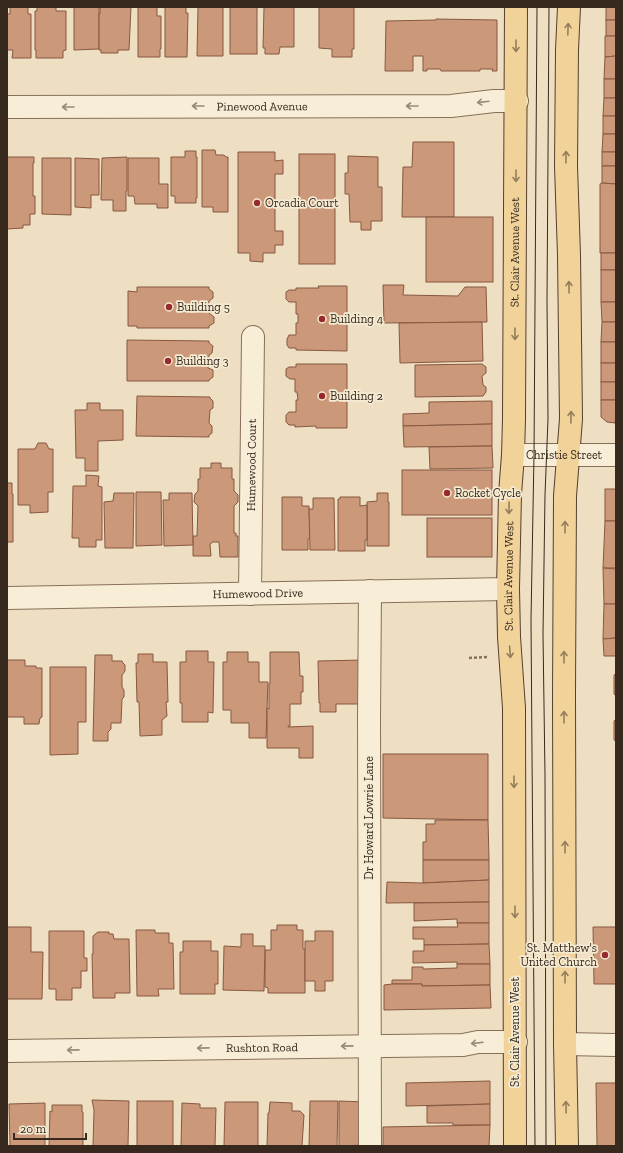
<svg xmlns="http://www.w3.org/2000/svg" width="623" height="1153" viewBox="0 0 623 1153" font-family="'Zilla Slab',serif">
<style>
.building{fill:#cb9879;stroke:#865940}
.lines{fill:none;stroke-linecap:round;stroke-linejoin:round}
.minor-casing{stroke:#87705a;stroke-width:24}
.major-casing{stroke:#553f2e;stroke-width:24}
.path{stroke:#87705a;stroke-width:2.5;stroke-dasharray:3 2;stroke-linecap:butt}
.minor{stroke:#f8edd6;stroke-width:22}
.major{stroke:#f1d39a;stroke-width:22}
.tram{stroke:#37291e;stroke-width:1}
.oneway{stroke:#947e5c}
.oneway2{stroke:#988b7a}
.poi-dot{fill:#962a2f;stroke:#f5ead2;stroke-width:1.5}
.labels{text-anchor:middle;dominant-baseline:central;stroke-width:3.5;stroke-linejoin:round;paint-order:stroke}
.street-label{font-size:12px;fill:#37291e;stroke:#f5ead2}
.poi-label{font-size:12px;fill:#37291e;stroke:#f5ead2;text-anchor:start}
</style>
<rect width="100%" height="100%" fill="#eedfc3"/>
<g class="building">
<path d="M10,7H28V14H31V58H12L13,50H7V14H10Z"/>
<path d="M37,7H56V11H66V50L63,51V58H36V50H35V11H37Z"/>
<path d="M74,7H99V49L74,50Z"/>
<path d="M100,7H131L129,50H118V53H101V50H99V14H100Z"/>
<path d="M138,7H157V16H161V49H160V57H138Z"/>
<path d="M165,7H186V13H188L187,57H165Z"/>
<path d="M198,7H223V56H197Z"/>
<rect x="230" y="7" width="27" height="47"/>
<path d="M264,7H294V47H280L279,54H265V48H263Z"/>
<path d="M319,7H354V49H352V57H332V49L319,48Z"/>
<rect x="606" y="7" width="10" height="13"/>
<path d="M436,19L497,20V71H492L493,69H480V71H441L440,69H427V71H423V56H413V71H385L386,21L436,20Z"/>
<rect x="606" y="20" width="10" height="16"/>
<path d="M605,36H616V56L605,57Z"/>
<path d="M616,56V79H604L605,57Z"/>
<rect x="604" y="79" width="12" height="19"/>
<path d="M604,98H616V116H603Z"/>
<rect x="603" y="116" width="13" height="18"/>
<path d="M603,134H616V152H602Z"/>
<path d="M413,142H454V217H402L403,167H412Z"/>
<path d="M202,150H215L216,155H224L226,157H228V212H213V207H202Z"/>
<path d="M185,151H196V157H197V198H196V203H175V196H171V157H185Z"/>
<path d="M238,152H275V161L283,160V174H275V231H283V245H275V253H263V262L250,261V253H238Z"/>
<rect x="602" y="152" width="14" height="14"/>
<rect x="299" y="154" width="36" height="110"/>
<path d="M348,156L378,157V187H382V221H371V230H361V222H350L349,194H345V173H348Z"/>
<path d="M7,157H34V163H33V196H35V214H30V225H23V228L7,229Z"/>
<path d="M127,157V191H126V211H113V200H101L102,158Z"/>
<path d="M42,158H71V215L42,214Z"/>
<path d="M75,158L99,159V195H91V208L75,207Z"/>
<path d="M128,158H159V184H168V208H157V204H135L134,196H128Z"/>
<path d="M602,166H616V184L602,183Z"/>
<path d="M602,183L616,184V253H600V184Z"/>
<rect x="426" y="217" width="67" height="65"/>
<rect x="601" y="253" width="15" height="17"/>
<rect x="601" y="270" width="15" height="32"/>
<path d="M383,285H404L403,295L458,296L465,287H486L487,322L384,323Z"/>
<path d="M318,286H347V351L296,350V348H289L287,345V339L289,335H296V323H298V314H296V302H289L286,299V292L289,290H296V288H319Z"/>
<path d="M137,287H209V289L213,292V298L209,301V313L214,317V323L209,326V328H137V326H128V291L137,292Z"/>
<path d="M601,302H616V322H602Z"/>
<path d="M482,322L483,361L400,363L399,323Z"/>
<path d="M602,322H616V342H601Z"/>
<path d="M127,340L209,341V343L213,346L212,353L209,355L208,368L213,370V377L209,380V381H127Z"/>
<rect x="601" y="342" width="15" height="21"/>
<rect x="601" y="363" width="15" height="19"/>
<path d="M296,364H347V428H316V426L295,427V425H289L286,422V415L289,412H296V400H298L297,392H295V379H290L286,376V369L289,367H296Z"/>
<path d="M482,364L486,367V373L482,376L483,385L486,387V392L483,396L415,397V365Z"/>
<rect x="601" y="382" width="15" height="18"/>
<path d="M137,396L210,397V398L213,401V408L210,410L209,423L212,426V433L209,435V437L136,436Z"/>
<path d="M601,400H616V421H615V423L607,422L601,417Z"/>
<path d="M492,401V424L403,426V414L429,413V402Z"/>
<path d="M87,403H100V410H123V440L98,441V471H85V458H76L75,410H87Z"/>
<path d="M492,424V446L404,447L403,426Z"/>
<path d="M38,443H46L49,449H53V492H48V512L30,513V505H18V449H35Z"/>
<path d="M492,446L493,468L430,469L429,447Z"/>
<path d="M211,463H221V468H232V479H234V491L238,495V502L234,506V533H236V536H238V557H220L219,542H213L210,544L211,556H193V536H197L198,506L194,502L195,494L198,491V479H200V468H211Z"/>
<rect x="402" y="470" width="90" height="45"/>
<path d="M86,475L99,476L98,486L102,487V540H96V547H79V538H72L73,486H86Z"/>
<path d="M7,483H12V494H13V542H7Z"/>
<rect x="605" y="489" width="11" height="32"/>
<path d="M136,492H161L162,545L136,546Z"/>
<path d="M114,493H134L133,548H105L104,502L113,501Z"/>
<path d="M169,493H192L193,545L164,546L163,500H169Z"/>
<path d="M377,493H388V502H389V546H367V502L377,501Z"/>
<path d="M282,497H302V506H309L310,538L308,539V550H282Z"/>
<path d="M340,497H360V506L367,505V540H365V551H338V499H340Z"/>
<path d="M313,498H334L335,550H310L309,509H313Z"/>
<rect x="427" y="518" width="65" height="39"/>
<path d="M605,521H616V568H603Z"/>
<path d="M603,568L616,569V604H604Z"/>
<path d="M604,604H616V638L603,639Z"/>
<path d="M616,638V656H604L603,639Z"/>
<path d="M186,651H208V662H214L213,713L208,712V722H182V703H180V662H186Z"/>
<path d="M227,652H248V662H259V682H268L266,738H249V723H231V710H223V662H227Z"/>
<path d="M270,652H299L300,676H303V692H301V704H290V726H288V727L313,726V758H299V748H267V708L269,709V684H270Z"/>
<path d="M138,654H153V662H167L168,702H166L167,716L162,720V735L140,736L139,702H137L136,663H138Z"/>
<path d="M95,655H112V661H122L123,663L125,665V671L122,675V687L124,690V697L122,699L121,723H111V729L108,732V741H93Z"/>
<path d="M7,660H25V666H36V668H42V717L40,718L39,724H24V717H7Z"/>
<path d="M363,660V704H336V712H320V703H319L318,661Z"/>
<path d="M50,667H86V722H78V754L50,755Z"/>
<path d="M616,673V696L614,694V675Z"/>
<path d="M616,719V741L614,740V721Z"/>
<path d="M383,754H488V820L383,818Z"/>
<path d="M435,820H488L489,860H423V842H426V824H435Z"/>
<path d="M423,860H489V880L423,883Z"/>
<path d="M489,880V902L386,903L387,882L423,883Z"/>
<path d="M489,902V923H457V919L414,921V903Z"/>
<path d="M457,923H489V944L424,945V939H413V927H458Z"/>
<path d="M277,925H297V930H303V949H305V993H268V988L265,987V950H271V930H277Z"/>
<path d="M7,927H31V952H43L42,999H7Z"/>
<path d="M593,927H616V984H594Z"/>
<path d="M136,930H155V933H169V943H173L174,989H158L159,996H137Z"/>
<path d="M49,931H84V958H87V971H81V988H72V1000H56V989H49Z"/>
<path d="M315,931H333V981H325V991H315V981H305V941H315Z"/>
<path d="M98,932H109V934H113L114,939H129L130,993H115V998H93L92,954H93V936Z"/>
<path d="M241,934H253V946H265L264,991L223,990L224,946L241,947Z"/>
<path d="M183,941H211V951H218V984H215V994H180V952H183Z"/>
<path d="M489,944L490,964H457V962L413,963V951H424V945Z"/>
<path d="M457,964H490V985L422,986V984H392V980H412V967H423V969L457,968Z"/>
<path d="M392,984H422V986L490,985L491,1008L384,1010V985Z"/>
<path d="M490,1081V1104L406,1106V1083Z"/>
<path d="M596,1083H616V1146H597Z"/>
<path d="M92,1100L129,1101L128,1146H93L94,1110Z"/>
<rect x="137" y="1101" width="36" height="45"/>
<path d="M310,1101H338L337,1146H309Z"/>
<path d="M339,1101L366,1102L365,1145L339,1146Z"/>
<path d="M225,1102H258V1146H224Z"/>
<path d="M270,1102L292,1103V1111H300L304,1115L302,1146H267L268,1113H269Z"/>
<path d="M45,1103V1146H10L9,1104Z"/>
<path d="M182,1103L200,1104V1108H216L215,1146H181Z"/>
<path d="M490,1104V1125H453V1123H427V1106Z"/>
<path d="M52,1105H82V1112H83V1146H49L50,1111L52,1112Z"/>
<path d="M490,1125L489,1146H383V1127Z"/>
</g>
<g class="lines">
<g class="minor-casing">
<g id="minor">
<path id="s1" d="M7,107L451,106L494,101H517"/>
<path id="s2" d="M513,455H616"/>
<path id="s3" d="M250,594L253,337"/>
<path id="s4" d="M7,598L508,589"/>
<path d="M565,1044L616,1045"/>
<path id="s5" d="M7,1051L463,1045L478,1042H516"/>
<path d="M370,1146L369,717L370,591"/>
</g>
</g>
<g class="major-casing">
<g id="major">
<path id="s6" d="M515,1146L514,708L509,637L508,589L510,494L513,455L514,419L516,7"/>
<path d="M567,1146L565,1044L564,696L565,496L571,419L569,255L566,166L567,50L569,7"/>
</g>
</g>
<path class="path" d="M469,658L488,657"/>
<use href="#minor" class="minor"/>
<use href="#major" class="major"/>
<g class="tram">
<path d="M535,1146L531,620L534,455L537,7"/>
<path d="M546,1146L545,775L543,634L545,495L548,419L547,301L549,7"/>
</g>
</g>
<defs><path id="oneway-shaft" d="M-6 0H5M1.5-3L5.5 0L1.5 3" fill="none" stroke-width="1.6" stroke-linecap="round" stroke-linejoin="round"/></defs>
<g class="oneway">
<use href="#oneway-shaft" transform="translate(568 29) rotate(-88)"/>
<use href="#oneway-shaft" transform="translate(516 46) rotate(90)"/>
<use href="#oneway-shaft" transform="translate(566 157) rotate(-89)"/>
<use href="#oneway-shaft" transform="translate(516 176) rotate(90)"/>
<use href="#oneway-shaft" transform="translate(569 287) rotate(-91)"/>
<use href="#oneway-shaft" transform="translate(515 334) rotate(90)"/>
<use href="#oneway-shaft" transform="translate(571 417) rotate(-89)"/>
<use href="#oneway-shaft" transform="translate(509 508) rotate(91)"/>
<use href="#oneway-shaft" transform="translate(565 527) rotate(-90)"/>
<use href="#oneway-shaft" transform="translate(510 652) rotate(86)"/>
<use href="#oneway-shaft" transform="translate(564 657) rotate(-90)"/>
<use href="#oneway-shaft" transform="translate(564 717) rotate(-90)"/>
<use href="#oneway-shaft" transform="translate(514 782) rotate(90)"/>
<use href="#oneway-shaft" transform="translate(565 847) rotate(-90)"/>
<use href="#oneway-shaft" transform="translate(515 912) rotate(90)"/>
<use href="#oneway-shaft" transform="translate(565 977) rotate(-90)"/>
<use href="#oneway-shaft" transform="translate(566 1107) rotate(-91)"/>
</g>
<g class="oneway2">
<use href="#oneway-shaft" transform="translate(483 102) rotate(173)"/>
<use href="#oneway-shaft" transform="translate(198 106) rotate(180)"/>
<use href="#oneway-shaft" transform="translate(412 106) rotate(180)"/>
<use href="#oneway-shaft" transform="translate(68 107) rotate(180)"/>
<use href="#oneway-shaft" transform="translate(477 1043) rotate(173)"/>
<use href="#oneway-shaft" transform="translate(347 1046) rotate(179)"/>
<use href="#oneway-shaft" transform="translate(203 1048) rotate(179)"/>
<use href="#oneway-shaft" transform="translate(73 1050) rotate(179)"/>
</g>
<g class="poi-dot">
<circle cx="257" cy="203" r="4"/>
<circle cx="169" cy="307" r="4"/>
<circle cx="322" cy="319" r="4"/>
<circle cx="168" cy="361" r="4"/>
<circle cx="322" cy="396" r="4"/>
<circle cx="447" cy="493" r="4"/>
<circle cx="605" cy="955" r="4"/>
</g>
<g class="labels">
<g class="street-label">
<text stroke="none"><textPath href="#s1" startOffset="255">Pinewood Avenue</textPath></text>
<text stroke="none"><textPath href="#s6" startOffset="894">St. Clair Avenue West</textPath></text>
<text stroke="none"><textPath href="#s2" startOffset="51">Christie Street</textPath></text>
<text stroke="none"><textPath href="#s3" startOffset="129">Humewood Court</textPath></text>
<text stroke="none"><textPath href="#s6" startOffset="570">St. Clair Avenue West</textPath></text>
<text stroke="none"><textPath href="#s4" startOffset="251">Humewood Drive</textPath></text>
<text transform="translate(369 818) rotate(-90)">Dr Howard Lowrie Lane</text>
<text transform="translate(515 1032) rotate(-90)">St. Clair Avenue West</text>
<text stroke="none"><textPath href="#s5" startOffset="255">Rushton Road</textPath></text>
</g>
<g class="poi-label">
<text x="265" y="203">Orcadia Court</text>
<text x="177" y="307">Building 5</text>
<text x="330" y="319">Building 4</text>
<text x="176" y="361">Building 3</text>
<text x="330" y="396">Building 2</text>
<text x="455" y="493">Rocket Cycle</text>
<text x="597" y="948" text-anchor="end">St. Matthew's<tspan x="597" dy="14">United Church</tspan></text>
</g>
</g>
<rect width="623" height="1153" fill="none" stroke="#37291e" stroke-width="16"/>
<path d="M14 1133v6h72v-6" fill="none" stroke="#37291e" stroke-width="2"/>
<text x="20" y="1133" font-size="12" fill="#37291e" stroke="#f5ead2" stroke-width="3" paint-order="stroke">20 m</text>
</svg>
